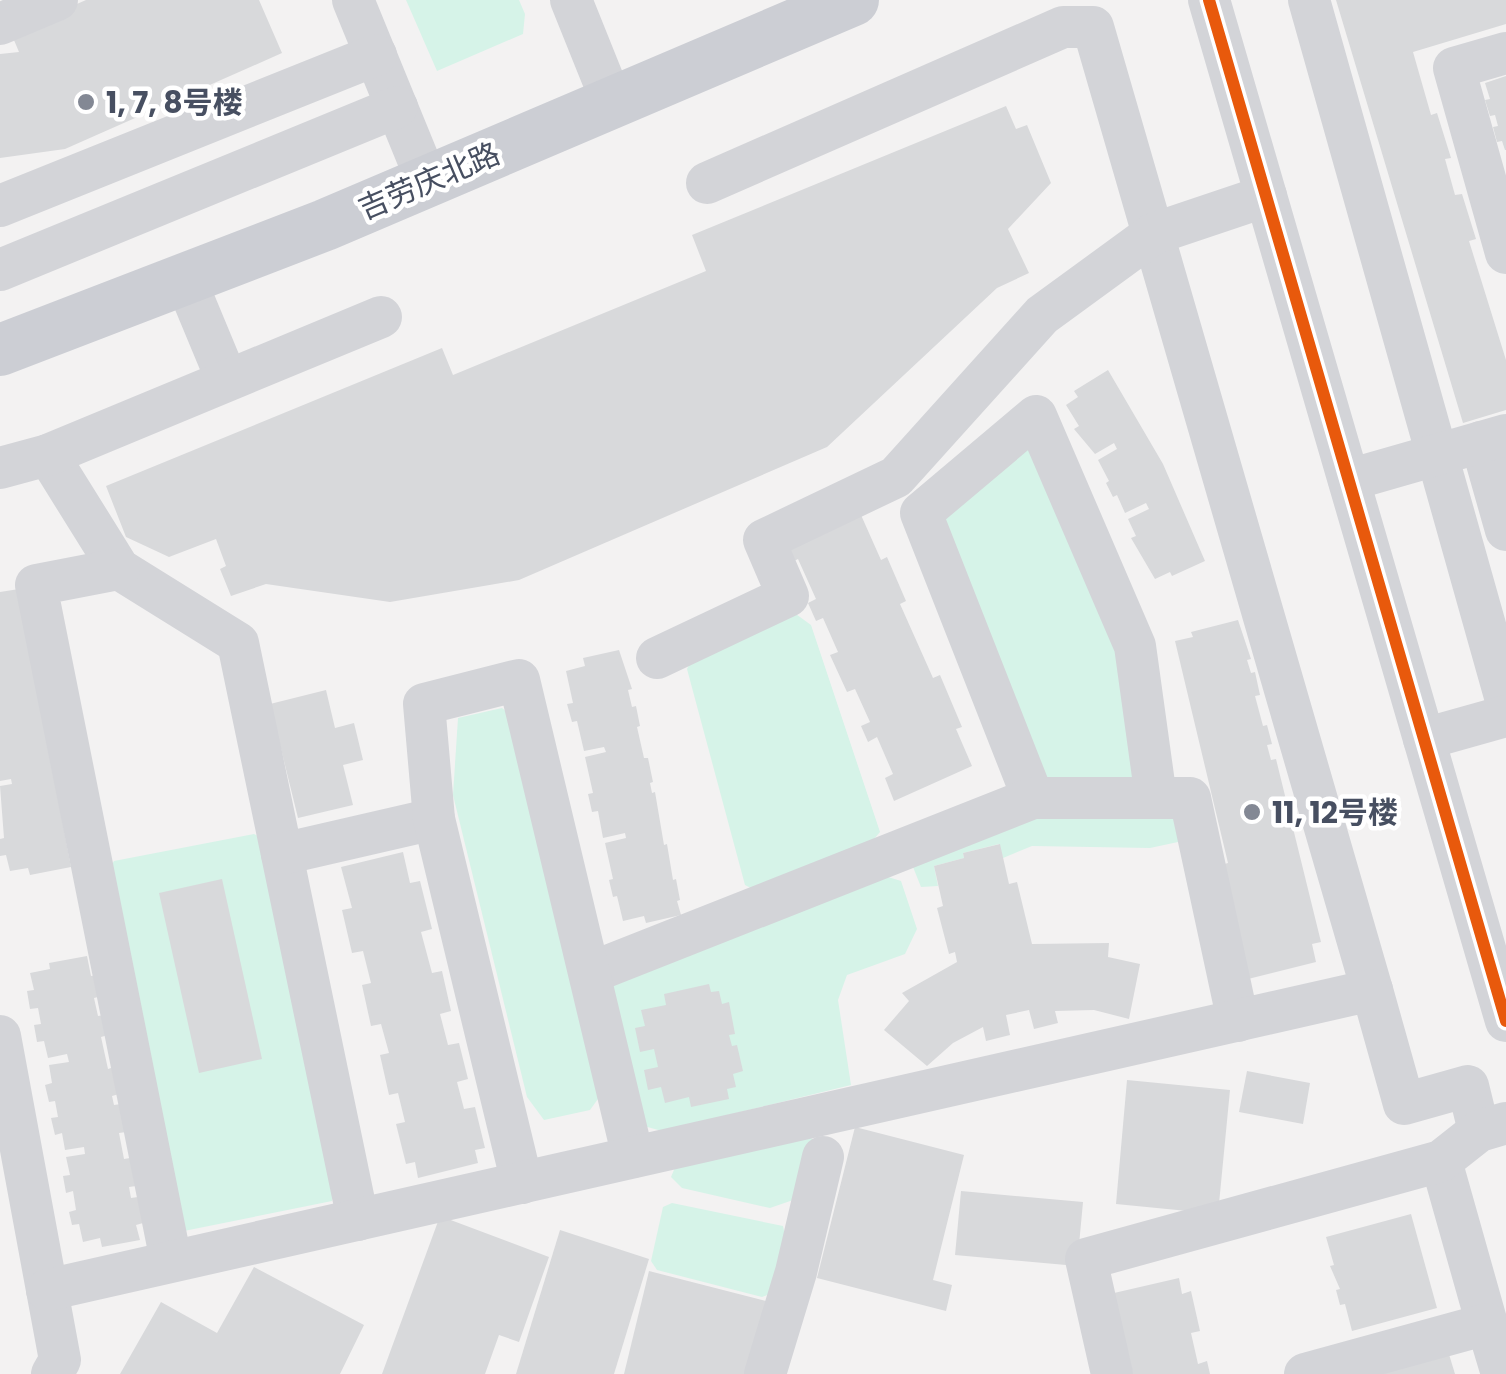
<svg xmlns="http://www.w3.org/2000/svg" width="1506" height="1374" viewBox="0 0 1506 1374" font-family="Poppins,'Noto Sans SC',sans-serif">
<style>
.green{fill:#d6f3e8}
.building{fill:#d8d9db}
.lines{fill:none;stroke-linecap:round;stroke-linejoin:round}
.minor{stroke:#d3d4d8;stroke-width:42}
.major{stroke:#ccced4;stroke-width:52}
.cycleway-casing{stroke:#fff;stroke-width:19}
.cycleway{stroke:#e8590c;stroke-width:12}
.poi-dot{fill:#838894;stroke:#fff;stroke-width:4}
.labels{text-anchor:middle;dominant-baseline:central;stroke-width:9;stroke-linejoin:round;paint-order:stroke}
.poi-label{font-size:30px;font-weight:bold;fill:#474f61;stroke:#fff;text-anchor:start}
.street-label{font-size:30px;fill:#474f61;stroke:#fff}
</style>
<rect width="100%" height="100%" fill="#f3f2f2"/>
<g class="green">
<path d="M406,0H519L525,14L523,34L437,71Z"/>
<path d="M1024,445L1042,446L1127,647L1147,776L1045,791L935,522Z"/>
<path d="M789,609L811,625L880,832L863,852L764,895L745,885L687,669L696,650Z"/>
<path d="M502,708L517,720L603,1092L590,1110L544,1120L527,1097L453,795L458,718Z"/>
<path d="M1173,813L1182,835L1178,842L1150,848L1032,846L1003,858L999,844L963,853L964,858L934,866L938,886L921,887L913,867L1027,816Z"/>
<path d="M254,834L271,843L335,1178L332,1201L184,1231L106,874L114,861Z"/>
<path d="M875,873L901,881L917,929L905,954L847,975L838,1000L851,1085L662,1131L640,1125L606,988Z"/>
<path d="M804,1135L815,1140L796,1199L770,1208L682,1188L671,1177L676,1165Z"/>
<path d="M672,1203L783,1226L786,1240L770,1294L762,1297L657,1270L651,1261L663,1207Z"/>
</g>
<g class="building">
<path d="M86,0H259L282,53L65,149L0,158V54L19,52L11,33Z"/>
<path d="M1336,0H1506V24L1413,52L1431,115L1437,113L1451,158L1445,159L1455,195L1462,194L1476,239L1469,241L1506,360V410L1463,423Z"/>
<path d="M1506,76V150H1505L1502,141L1497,142L1493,127L1498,126L1495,115L1490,116L1485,100L1490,99L1485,83Z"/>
<path d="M1006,106L1016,129L1027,125L1051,183L1008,229L1029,273L997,288L827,447L519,580L390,602L266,584L231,596L220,569L226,566L216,539L169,557L126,537L106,486L442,348L453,375L706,271L692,235Z"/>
<path d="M1108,370L1163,464L1205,561L1172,576L1170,572L1155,579L1131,538L1136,536L1128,519L1149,509L1146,503L1125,513L1117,495L1113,497L1106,483L1109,481L1098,460L1117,449L1114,443L1095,454L1074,429L1079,426L1066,405L1078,397L1074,391Z"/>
<path d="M857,506L881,560L887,557L906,601L900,604L933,678L940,675L962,727L956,729L972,766L894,801L885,778L893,774L877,737L868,742L861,726L870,722L855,689L847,692L830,655L838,652L823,618L816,621L808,603L816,599L798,559L790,563L780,541Z"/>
<path d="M19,589L71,867L30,875L28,868L10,871L6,855L0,856V839L4,838L0,786L12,784L11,779L0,781V592Z"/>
<path d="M1238,620L1251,659L1247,660L1251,673L1255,672L1260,695L1255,696L1263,726L1267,725L1272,744L1267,745L1271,760L1276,759L1321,942L1312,944L1316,962L1248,979L1221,865L1228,863L1175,641L1193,637L1191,632Z"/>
<path d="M619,650L632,689L628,690L632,707L636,706L640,726L637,727L644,758H648L653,782L650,783L652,793L655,792L664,845L667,844L673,880L676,879L680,900L677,901L681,915L646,923L644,916L623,921L617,896L613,897L609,880L613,879L605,843L626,838L625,833L603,838L598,811L592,812L588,794L593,793L585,757L606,752L604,747L584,751L577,721L572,722L567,704L573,703L566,671L585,666L583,658Z"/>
<path d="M326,690L335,728L354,723L363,760L343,765L353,805L298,818L270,704Z"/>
<path d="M1000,844L1009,884L1017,882L1032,944L1109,943L1108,957L1140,964L1129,1019L1094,1010L1055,1011L1058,1023L1034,1029L1029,1010L1006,1015L1010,1035L986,1041L983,1027L953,1043L927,1066L884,1030L909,1001L902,993L957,962L955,952L949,954L937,908L943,906L934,866L964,858L963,853Z"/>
<path d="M403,852L410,883L420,881L432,929L421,932L432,973L442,971L451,1011L440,1014L448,1045L459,1043L468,1079L457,1082L464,1109L475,1107L485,1148L475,1150L478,1163L418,1178L415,1162L406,1164L396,1124L405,1122L398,1093L389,1095L380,1055L389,1053L381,1024L371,1026L362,985L371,983L363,951L352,953L342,910L352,908L341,867Z"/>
<path d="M222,879L262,1059L199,1073L159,893Z"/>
<path d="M87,956L91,976L98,975L102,996L94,998L98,1016L105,1015L108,1035L101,1037L108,1069L114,1067L119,1094L112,1096L114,1105L121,1104L126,1132L119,1133L124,1159L130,1158L136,1186L129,1187L131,1198L138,1197L143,1223L136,1225L140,1240L102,1247L100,1238L83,1242L79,1224L72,1225L69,1212L76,1210L73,1191L66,1193L63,1176L70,1175L66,1157L85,1154L84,1147L65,1150L62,1133L55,1135L51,1118L58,1117L55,1101L49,1102L45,1085L52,1083L49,1065L69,1062L67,1054L48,1058L44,1041L37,1042L34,1025L41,1024L38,1008L30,1009L27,991L34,990L30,973L50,969L49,963Z"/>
<path d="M709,984L711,992L719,991L722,1004L729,1002L735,1034L729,1035L732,1046L737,1045L743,1071L733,1074L736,1087L727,1089L729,1099L691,1107L689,1097L665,1103L661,1087L648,1090L644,1070L658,1067L654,1049L640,1052L635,1028L645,1026L641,1010L666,1005L664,994Z"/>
<path d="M1247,1071L1310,1083L1303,1124L1239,1112Z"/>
<path d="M1127,1080L1230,1090L1218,1214L1116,1204Z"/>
<path d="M855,1127L964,1155L933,1280L952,1285L946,1311L817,1278Z"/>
<path d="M961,1191L1083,1202L1077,1266L955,1255Z"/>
<path d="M1411,1214L1437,1308L1352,1331L1345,1304L1340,1305L1336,1290L1340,1289L1330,1266L1334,1265L1326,1237Z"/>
<path d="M440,1216L549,1257L519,1342L499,1335L485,1374H382Z"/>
<path d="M560,1230L649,1259L614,1374H516Z"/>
<path d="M254,1267L364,1325L340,1374H120L161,1302L217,1333Z"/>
<path d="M649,1271L770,1302L752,1374H624Z"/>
<path d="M1179,1278L1182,1294L1191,1291L1200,1331L1191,1333L1198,1364L1207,1361L1210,1374H1133L1114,1293Z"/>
<path d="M1448,1351L1455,1374H1374Z"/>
</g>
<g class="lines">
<g class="minor">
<path d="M353,0L427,181"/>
<path d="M571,0L612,102"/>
<path d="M1209,0L1506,1021"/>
<path d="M1309,0L1506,700"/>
<path d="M0,24L57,0"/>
<path d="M1506,53L1454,68L1506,253"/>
<path d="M707,183L1063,27H1093L1372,990"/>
<path d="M0,206L376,55"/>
<path d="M0,270L397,107"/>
<path d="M185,279L227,380"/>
<path d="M1481,442L1506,530"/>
<path d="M48,455L119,569L238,643L358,1220"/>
<path d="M0,468L48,455L381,317"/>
<path d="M1349,480L1506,435"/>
<path d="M119,569L36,585L171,1261"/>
<path d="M657,658L788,596L764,540L896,477L1042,315L1153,234L1266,196"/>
<path d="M1424,739L1506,716"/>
<path d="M1033,798L921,513L1036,416L1135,646L1156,798"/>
<path d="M282,854L434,819"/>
<path d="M590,973L1033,798H1190L1238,1021"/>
<path d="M0,1036L60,1360L52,1374"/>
<path d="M1441,1161L1487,1324"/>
<path d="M522,1183L434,819L424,704L519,680L633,1157"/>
<path d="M47,1290L1372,990L1404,1104L1468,1086L1479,1131"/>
<path d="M765,1374L796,1272L823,1157"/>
<path d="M1112,1374L1086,1259L1441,1161L1479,1131L1506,1123"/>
<path d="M1305,1374L1487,1324L1502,1374"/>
</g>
<path class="major" d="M0,350L325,225L853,0"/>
<g class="cycleway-casing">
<path id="cycleway" d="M1209,0L1506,1021"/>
</g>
<use href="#cycleway" class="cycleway"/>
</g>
<g class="poi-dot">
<circle cx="86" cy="102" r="10"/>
<circle cx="1252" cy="812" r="10"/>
</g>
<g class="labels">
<g class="poi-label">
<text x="106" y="102">1, 7, 8号楼</text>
<text x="1272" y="812">11, 12号楼</text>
</g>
<g class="street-label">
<text transform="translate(429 181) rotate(-23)">吉劳庆北路</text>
</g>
</g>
</svg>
